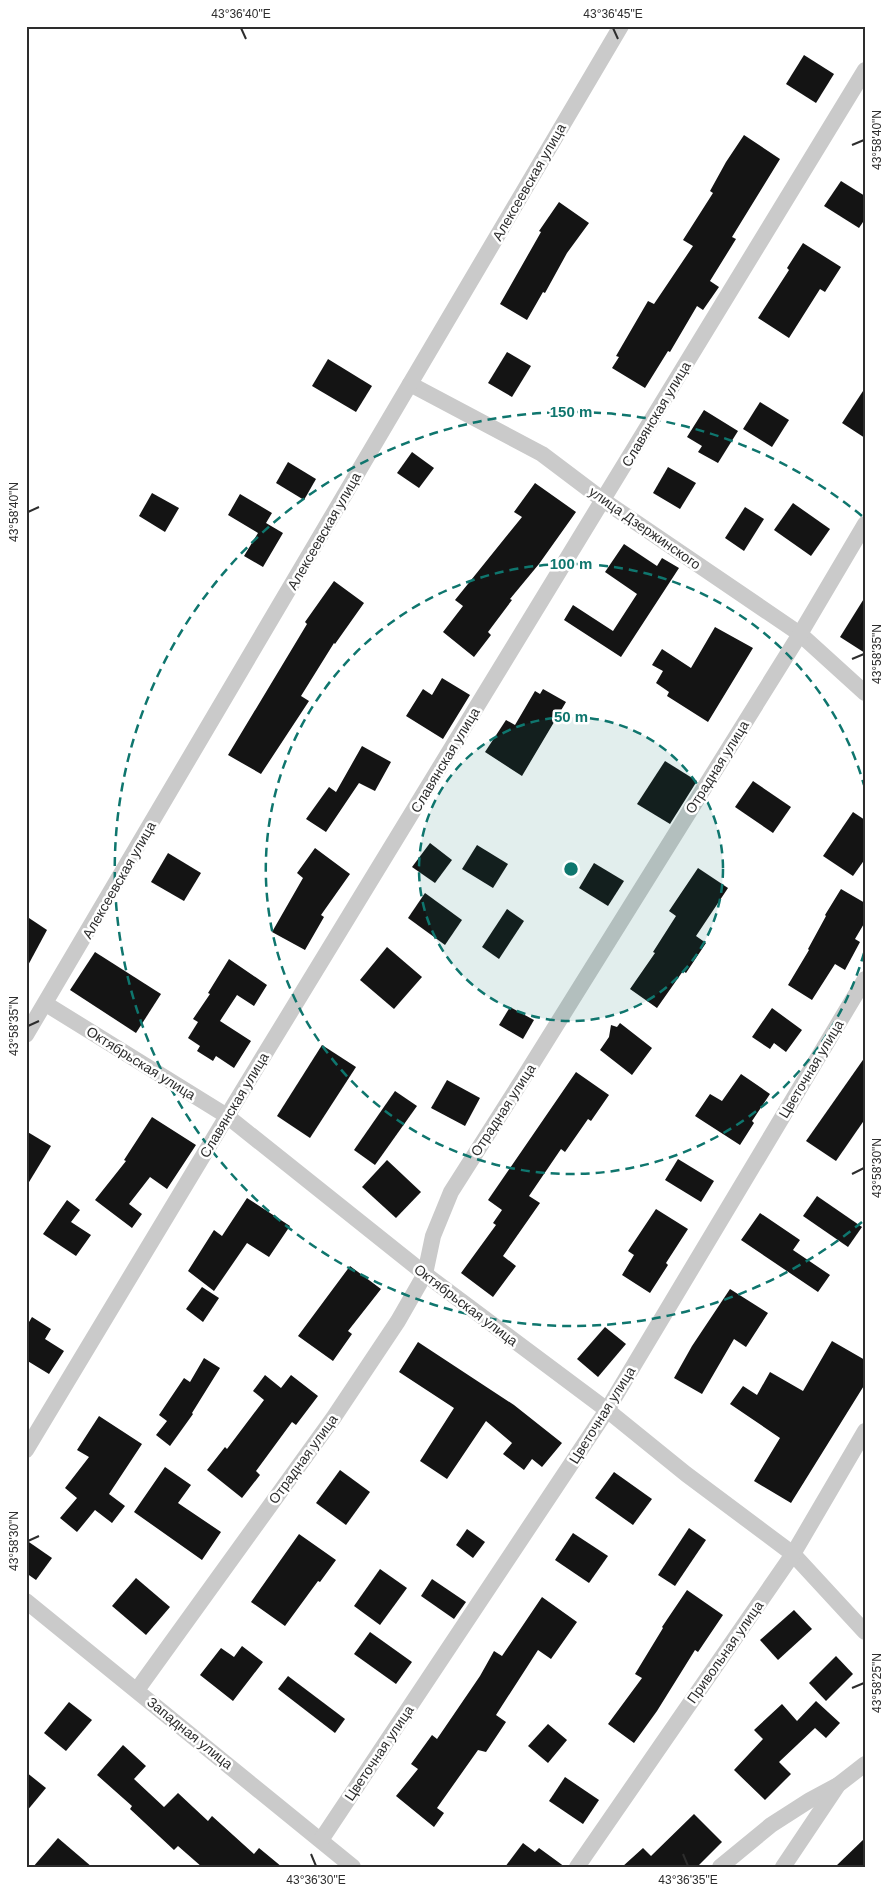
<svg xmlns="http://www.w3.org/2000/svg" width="891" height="1893" viewBox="0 0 891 1893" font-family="Arial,sans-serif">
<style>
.building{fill:#141414}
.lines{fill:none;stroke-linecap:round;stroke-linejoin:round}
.minor{stroke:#cacaca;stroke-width:16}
.ticks{fill:none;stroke:#2d2d2d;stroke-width:2}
.ring{fill:none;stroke:#0f766e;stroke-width:2.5;stroke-dasharray:9 6}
.labels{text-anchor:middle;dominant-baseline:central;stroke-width:5;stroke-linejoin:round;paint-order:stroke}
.street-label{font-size:14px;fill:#2d2d2d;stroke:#fff}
.centre{fill:#0f766e;stroke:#fff;stroke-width:2.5}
.ring-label{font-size:15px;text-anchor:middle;font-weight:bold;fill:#0f766e;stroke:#fff;stroke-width:5;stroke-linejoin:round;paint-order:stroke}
.neatline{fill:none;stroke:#2d2d2d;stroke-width:2}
.ticks-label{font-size:12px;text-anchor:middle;fill:#2d2d2d}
</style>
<rect width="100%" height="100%" fill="#fff"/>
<g class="building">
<path d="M804,55L834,74L816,103L786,84Z"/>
<path d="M744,135L780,159L732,237L736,239L710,281L719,287L703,310L697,306L670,352L668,351L645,388L612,368L619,357L616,356L648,301L654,304L693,246L683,240L713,193L710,191L726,162Z"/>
<path d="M841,181L865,196V219L859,228L824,206Z"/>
<path d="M559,202L589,223L567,253L545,293L543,292L527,320L500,304L541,232L539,231Z"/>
<path d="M803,243L841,267L825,292L820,289L789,338L758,318L789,270L787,268Z"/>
<path d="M507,352L531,366L512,397L488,383Z"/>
<path d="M328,359L372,386L356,412L312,386Z"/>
<path d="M865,388V438L842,423Z"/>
<path d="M760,402L789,420L772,447L743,429Z"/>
<path d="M704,410L738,431L718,463L698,452L702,446L687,437Z"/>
<path d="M412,452L434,468L419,488L397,473Z"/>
<path d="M288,462L316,479L304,500L276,483Z"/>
<path d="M668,467L696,483L680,509L653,493Z"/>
<path d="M535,483L576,512L539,564L510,599L512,600L488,632L491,635L474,657L443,632L463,606L455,600L522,517L514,512Z"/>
<path d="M152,493L179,508L165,532L139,516Z"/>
<path d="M240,494L272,513L266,523L283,533L263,567L244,556L258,533L228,515Z"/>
<path d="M793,503L830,529L811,556L774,530Z"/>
<path d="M745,507L764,519L744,551L725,538Z"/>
<path d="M624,544L657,566L662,558L679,568L621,657L564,620L573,605L613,631L637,594L605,572Z"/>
<path d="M334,581L364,603L335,644L334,643L301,696L309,701L261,774L228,755L307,624L305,622Z"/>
<path d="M865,597V653L840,637Z"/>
<path d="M715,627L753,648L708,722L667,696L669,692L656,683L663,671L652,665L662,649L691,668Z"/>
<path d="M442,678L470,695L443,739L406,716L423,689L432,695Z"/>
<path d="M543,689L566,702L522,776L485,752L506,720L515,725L535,691L540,694Z"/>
<path d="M362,746L391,762L375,791L359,783L326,832L306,819L329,787L336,792Z"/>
<path d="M665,761L697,781L670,824L637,804Z"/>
<path d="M753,781L791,807L773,833L735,807Z"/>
<path d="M853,812L865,820V859L853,876L823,856Z"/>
<path d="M430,843L452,860L435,883L412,867Z"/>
<path d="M477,845L508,864L493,888L462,869Z"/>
<path d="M315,848L350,874L321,915L324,917L305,950L272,932L303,878L297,873Z"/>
<path d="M168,853L201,873L184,901L151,882Z"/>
<path d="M594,863L624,881L608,906L579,888Z"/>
<path d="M698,868L728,888L696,936L706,943L686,973L683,971L657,1008L630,989L655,953L653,952L676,916L669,911Z"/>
<path d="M841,889L865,903V922L855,939L860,942L845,970L835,964L812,1000L788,985L809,950L808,949L826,916L825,915Z"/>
<path d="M425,893L462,920L445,945L408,918Z"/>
<path d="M507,909L524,921L499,959L482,947Z"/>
<path d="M26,916L47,930L26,969Z"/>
<path d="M387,947L422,977L394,1009L360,980Z"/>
<path d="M95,952L161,994L136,1033L70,990Z"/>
<path d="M229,959L267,985L254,1006L237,995L220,1021L251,1041L234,1068L216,1056L213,1061L197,1051L200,1046L188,1038L198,1022L193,1019L210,994L208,993Z"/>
<path d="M510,1007L534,1020L523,1039L499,1025Z"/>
<path d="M772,1008L802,1030L786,1052L774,1043L770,1049L752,1037Z"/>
<path d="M620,1023L652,1048L632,1075L600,1050L609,1037L611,1025L617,1027Z"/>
<path d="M322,1045L356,1067L310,1138L277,1116Z"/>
<path d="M865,1057V1119L836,1161L806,1141Z"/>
<path d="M576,1072L609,1095L591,1121L588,1119L565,1152L561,1149L529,1196L540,1203L503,1256L516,1266L493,1297L461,1273L496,1225L493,1223L502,1210L488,1200Z"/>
<path d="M741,1074L770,1094L752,1121L754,1123L740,1145L695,1116L710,1094L722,1101Z"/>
<path d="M447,1080L480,1098L465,1126L431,1108Z"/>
<path d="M395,1091L417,1106L375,1165L354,1150Z"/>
<path d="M152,1117L196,1145L167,1189L150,1177L129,1204L142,1214L132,1228L95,1200L126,1161L124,1160Z"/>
<path d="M26,1131L51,1146L26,1187Z"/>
<path d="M678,1159L714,1181L701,1202L665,1180Z"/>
<path d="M387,1160L421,1192L396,1218L362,1187Z"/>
<path d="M817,1196L862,1227L848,1247L803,1216Z"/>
<path d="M247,1198L290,1226L269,1257L247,1243L214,1291L188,1271L214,1230L222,1236Z"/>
<path d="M67,1200L80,1210L71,1222L91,1235L76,1256L43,1234Z"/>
<path d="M656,1209L688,1229L666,1263L668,1265L650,1293L622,1275L634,1255L628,1251Z"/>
<path d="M760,1213L800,1240L793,1250L830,1275L818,1292L741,1240Z"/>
<path d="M350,1266L381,1289L348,1331L352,1334L333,1361L298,1336Z"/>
<path d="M202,1287L219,1298L203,1322L186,1309Z"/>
<path d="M730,1289L768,1313L746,1347L734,1339L702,1394L674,1378L692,1346Z"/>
<path d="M32,1317L51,1329L45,1339L64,1351L49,1374L26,1360V1327Z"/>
<path d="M605,1327L626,1344L598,1377L577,1359Z"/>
<path d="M832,1341L865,1360V1384L791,1503L754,1481L780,1438L730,1404L743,1386L757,1395L770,1372L803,1391Z"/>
<path d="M418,1342L514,1405L562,1443L542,1467L532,1459L524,1470L503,1454L512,1443L486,1421L447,1479L420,1461L454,1408L399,1372Z"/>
<path d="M204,1358L220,1368L192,1413L193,1414L170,1446L156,1435L167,1421L159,1415L184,1378L190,1382Z"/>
<path d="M265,1375L281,1388L291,1375L318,1396L296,1425L292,1422L256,1471L260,1475L242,1498L207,1470L225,1447L227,1449L264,1400L253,1391Z"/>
<path d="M99,1416L142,1444L109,1494L125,1506L112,1523L95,1510L77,1532L60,1518L77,1498L65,1488L89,1457L77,1450Z"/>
<path d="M165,1467L191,1485L178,1503L221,1532L202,1560L134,1512Z"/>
<path d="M340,1470L370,1492L346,1525L316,1503Z"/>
<path d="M614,1472L652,1499L633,1525L595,1498Z"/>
<path d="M689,1528L706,1540L675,1586L658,1575Z"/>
<path d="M467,1529L485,1542L473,1558L456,1545Z"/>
<path d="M573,1533L608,1556L589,1583L555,1560Z"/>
<path d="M299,1534L336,1560L320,1582L318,1581L285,1626L251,1602Z"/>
<path d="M26,1540L52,1558L36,1580L26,1573Z"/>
<path d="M380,1569L407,1588L380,1625L354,1606Z"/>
<path d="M136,1578L170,1607L146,1635L112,1606Z"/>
<path d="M432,1579L466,1602L454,1619L421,1596Z"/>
<path d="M687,1590L723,1615L698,1652L695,1650L657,1711L634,1743L608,1724L642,1678L635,1674L663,1628L662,1627Z"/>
<path d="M542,1597L577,1622L551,1659L538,1650L496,1715L506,1722L486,1752L478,1750L437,1808L444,1813L434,1827L396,1796L418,1769L411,1764L432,1735L437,1739L480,1676L494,1651L502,1656Z"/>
<path d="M794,1610L812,1629L778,1660L760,1640Z"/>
<path d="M370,1632L412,1662L396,1684L354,1654Z"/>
<path d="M242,1646L263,1662L233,1701L200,1675L221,1648L234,1657Z"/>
<path d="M836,1656L853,1674L826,1701L809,1683Z"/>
<path d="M288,1676L345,1719L335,1733L278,1689Z"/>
<path d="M816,1701L840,1723L826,1738L815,1728L779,1762L791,1774L765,1800L734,1770L763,1739L754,1730L782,1704L797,1721Z"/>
<path d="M69,1702L92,1720L66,1751L44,1733Z"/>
<path d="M548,1724L567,1740L548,1763L528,1746Z"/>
<path d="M123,1745L146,1766L134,1779L164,1807L178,1793L208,1821L212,1816L254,1854L259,1848L282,1867H202L178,1846L174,1850L130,1809L132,1806L97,1775Z"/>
<path d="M26,1772L46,1788L26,1812Z"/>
<path d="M565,1777L599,1800L583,1824L549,1801Z"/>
<path d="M694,1814L722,1842L697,1867H622L643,1848L651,1856Z"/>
<path d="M58,1838L92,1867H33Z"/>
<path d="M865,1838V1867H835Z"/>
<path d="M523,1843L535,1852L539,1848L565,1867H505Z"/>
</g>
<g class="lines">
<g class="minor">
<path d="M410,384L542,454L603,500L800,634L865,693"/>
<path d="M46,1004L227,1116L425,1274L607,1410L686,1474L793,1554L865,1632"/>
<path d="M26,1035L621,26"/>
<path d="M26,1450L227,1116L865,70"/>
<path d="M26,1601L353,1867"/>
<path d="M137,1690L334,1417L398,1321L425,1274L433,1236L451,1192L524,1077L800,634L865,524"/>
<path d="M321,1840L607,1410L865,979"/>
<path d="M577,1867L793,1554L865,1431"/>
<path d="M720,1867L771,1825L810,1800L838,1785"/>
<path d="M783,1867L838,1785L865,1764"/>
</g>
</g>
<path class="ticks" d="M241,28L246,39M613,28L618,39M852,145L864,140M28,512L39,507M852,659L864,654M28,1026L39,1021M852,1174L864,1168M28,1541L39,1536M852,1688L864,1683M311,1854L316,1866M683,1854L688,1866"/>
<circle cx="571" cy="869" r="152" fill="#0f766e" fill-opacity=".12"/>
<g class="ring">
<circle cx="571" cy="869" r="152"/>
<path d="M864 953A305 305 0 1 1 864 785"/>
<path d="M862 1222A457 457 0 1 1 862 516"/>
</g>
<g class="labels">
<g class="street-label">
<text transform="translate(529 182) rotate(-60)">Алексеевская улица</text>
<text transform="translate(656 414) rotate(-59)">Славянская улица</text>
<text transform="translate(645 528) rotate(35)">улица Дзержинского</text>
<text transform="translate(324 531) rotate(-60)">Алексеевская улица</text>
<text transform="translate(445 760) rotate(-59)">Славянская улица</text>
<text transform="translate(717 767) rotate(-58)">Отрадная улица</text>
<text transform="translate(119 880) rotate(-60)">Алексеевская улица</text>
<text transform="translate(141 1063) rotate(32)">Октябрьская улица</text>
<text transform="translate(811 1069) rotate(-59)">Цветочная улица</text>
<text transform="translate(234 1105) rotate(-59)">Славянская улица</text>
<text transform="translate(503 1110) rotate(-57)">Отрадная улица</text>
<text transform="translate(466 1305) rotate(37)">Октябрьская улица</text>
<text transform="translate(602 1415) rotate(-58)">Цветочная улица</text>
<text transform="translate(303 1459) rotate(-54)">Отрадная улица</text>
<text transform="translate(725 1652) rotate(-55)">Привольная улица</text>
<text transform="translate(190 1733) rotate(39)">Западная улица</text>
<text transform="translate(379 1753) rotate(-56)">Цветочная улица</text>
</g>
</g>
<circle cx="571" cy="869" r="8" class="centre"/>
<g class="ring-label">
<text x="571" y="417">150 m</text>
<text x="571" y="569">100 m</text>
<text x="571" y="722">50 m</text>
</g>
<rect width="891" height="1893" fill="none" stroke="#ffffff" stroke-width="55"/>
<rect x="28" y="28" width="836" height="1838" class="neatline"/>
<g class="ticks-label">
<text x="241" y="18">43°36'40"E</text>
<text x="613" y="18">43°36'45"E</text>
<text transform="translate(877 140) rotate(-90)" y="4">43°58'40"N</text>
<text transform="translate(14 512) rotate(-90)" y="4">43°58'40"N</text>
<text transform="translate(877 654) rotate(-90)" y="4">43°58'35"N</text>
<text transform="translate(14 1026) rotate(-90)" y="4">43°58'35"N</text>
<text transform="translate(877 1168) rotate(-90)" y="4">43°58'30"N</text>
<text transform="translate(14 1541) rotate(-90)" y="4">43°58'30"N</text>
<text transform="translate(877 1683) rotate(-90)" y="4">43°58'25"N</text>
<text x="316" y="1884">43°36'30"E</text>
<text x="688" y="1884">43°36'35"E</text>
</g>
</svg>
